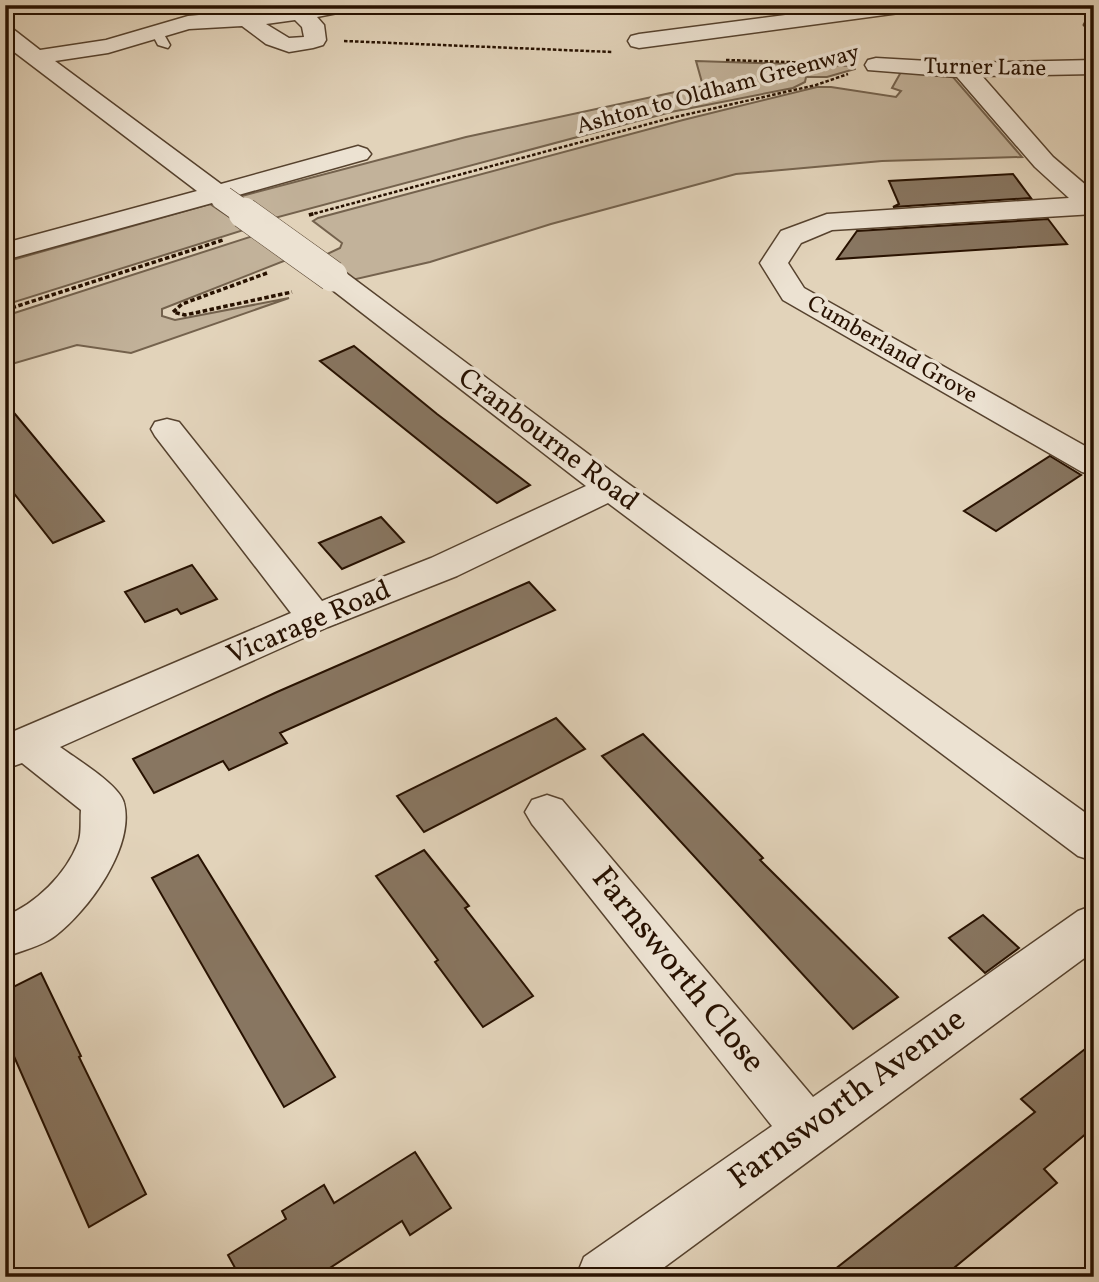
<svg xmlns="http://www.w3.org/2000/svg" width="1099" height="1282" viewBox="0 0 1099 1282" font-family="Vollkorn,serif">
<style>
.green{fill:#c2b29a;stroke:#74624d;stroke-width:2}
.building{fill:#887661;stroke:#271100;stroke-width:2}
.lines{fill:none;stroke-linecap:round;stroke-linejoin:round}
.service-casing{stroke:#56422e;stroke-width:3}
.minor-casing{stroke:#56422e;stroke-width:3}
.path-far1{stroke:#271100;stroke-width:2.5;stroke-dasharray:3.5 2;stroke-linecap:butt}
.path{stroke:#271100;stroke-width:3.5;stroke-dasharray:4.5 2.5;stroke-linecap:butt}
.service{fill:#ece2d2;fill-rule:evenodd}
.minor{fill:#ece2d2;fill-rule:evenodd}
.minor-bridge-far1-casing{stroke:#56422e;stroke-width:25;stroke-linecap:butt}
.minor-bridge-casing{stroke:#56422e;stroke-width:32;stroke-linecap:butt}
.minor-bridge-far1{stroke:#ece2d2;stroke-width:24}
.minor-bridge{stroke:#ece2d2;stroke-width:31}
.labels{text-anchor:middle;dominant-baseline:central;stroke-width:7;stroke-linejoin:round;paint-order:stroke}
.far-street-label{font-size:23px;fill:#271100;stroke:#ece2d2}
.street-label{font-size:28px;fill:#271100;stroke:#ece2d2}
.near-street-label{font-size:33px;fill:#271100;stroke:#ece2d2}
</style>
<rect width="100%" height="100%" fill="#e2d3ba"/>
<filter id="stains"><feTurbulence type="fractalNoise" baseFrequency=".00286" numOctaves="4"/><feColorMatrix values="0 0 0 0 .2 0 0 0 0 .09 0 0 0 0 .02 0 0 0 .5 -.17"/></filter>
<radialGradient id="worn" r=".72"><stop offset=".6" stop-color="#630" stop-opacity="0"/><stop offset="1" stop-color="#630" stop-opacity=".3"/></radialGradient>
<g class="green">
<path d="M696,61L855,66V69L827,77H806L805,82L793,88L671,112L271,219L238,197L466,137L703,86Z"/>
<path d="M901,72L943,73L953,77L1022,157L882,161L736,174L551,224L430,262L352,280L323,256L340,248L342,243L313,221L318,218L683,120L817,87H831L896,97L901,91L892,88Z"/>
<path d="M210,204L247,229L5,305V262Z"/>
<path d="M256,235L289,259L162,309V316L175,320L289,298L131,353L77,345L5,366V316Z"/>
</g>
<g class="building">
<path d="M1013,174L1031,198L893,207L899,204L889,181Z"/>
<path d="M1048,219L1067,244L837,259L857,231Z"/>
<path d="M354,346L437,414L530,485L497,503L320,361Z"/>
<path d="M5,402L104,521L53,543L5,482Z"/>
<path d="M1050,456L1081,475L996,531L964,511Z"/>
<path d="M381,517L404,542L342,569L319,543Z"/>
<path d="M192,565L217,599L181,614L177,609L145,622L125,592Z"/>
<path d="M529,582L555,610L280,733L287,743L229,770L223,761L154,793L133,759L277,692Z"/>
<path d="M556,718L585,749L424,832L397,796Z"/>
<path d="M643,734L763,858L760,860L898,997L853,1029L602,756Z"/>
<path d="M424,850L469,906L465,908L533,996L483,1027L435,962L438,960L376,876Z"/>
<path d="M198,855L335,1077L284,1107L152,878Z"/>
<path d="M983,915L1019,948L985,973L949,938Z"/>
<path d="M41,973L81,1056L79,1057L146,1194L89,1227L5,1036V991Z"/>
<path d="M1094,1042V1127L1044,1169L1057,1183L943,1277H825L1035,1112L1021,1099Z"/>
<path d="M415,1152L451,1208L410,1235L402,1221L316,1277H240L228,1255L286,1219L282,1211L324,1185L334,1203Z"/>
</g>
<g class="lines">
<g class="service-casing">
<g id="service">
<path d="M1094,17V32L1084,25L1088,18Z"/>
<path d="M157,28L161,29L170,45L168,48L158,45L151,32Z"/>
</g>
</g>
<g class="minor-casing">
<g id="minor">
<path d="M307,5H361L358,9L317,17L324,25L326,40L323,45L313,48L289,52L266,44L242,26L189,29L108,53L55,61L221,184L358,146L367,149L371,154L367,159L235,196L232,204L223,206L212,203L5,260V243L197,191L5,45V27L13,29L40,50L106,40L188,16ZM295,20L302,27L304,37L289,38L266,24Z"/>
<path d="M863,5H924L921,9L914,11L639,48L631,46L628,41L631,36L639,34Z"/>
<path d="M876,58L964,63L1094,60V74L982,76L1053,157L1094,192V214L832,230L801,243L788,263L804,288L1094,451V475L1082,472L783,300L760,263L781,231L827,214L1069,198L1035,167L957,77L868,70L865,65L868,60Z"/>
<path d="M332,267L342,270L623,480L1094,819V861L1078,856L608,503L457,576L328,627L60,747C75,758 120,785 124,803C135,847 88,911 55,936C42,946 21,951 5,957V916C36,904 66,874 78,843C82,834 80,820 81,810L22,763L5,769V735L291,613L155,436L151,429L155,422L167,419L179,422L322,601L431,558L586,486L322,282L318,276L322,270Z"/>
<path d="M547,795L562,800L813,1097L1078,911L1094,905V951L651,1277H576L584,1257L772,1126L532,824L525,812L532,800Z"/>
</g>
</g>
<g class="path-far1">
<path d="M344,41L612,52"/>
<path d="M726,60L850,64"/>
<path d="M309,215L667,119L816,85L848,74"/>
</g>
<g class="path">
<path d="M309,215L316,213"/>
<path d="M267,273L182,304L173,312L185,315L292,292"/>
<path d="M5,310L223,240"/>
</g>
<use href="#service" class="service"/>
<use href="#minor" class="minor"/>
<g class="minor-bridge-far1-casing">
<path id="minor-bridge-far1" d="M223,198L247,215"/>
</g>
<g class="minor-bridge-casing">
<path id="minor-bridge" d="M244,213L332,276"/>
</g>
<use href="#minor-bridge-far1" class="minor-bridge-far1"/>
<use href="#minor-bridge" class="minor-bridge"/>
</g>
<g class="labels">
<g class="far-street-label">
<text transform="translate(985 68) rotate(1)">Turner Lane</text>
<text transform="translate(718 90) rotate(-15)">Ashton to Oldham Greenway</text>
<text transform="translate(892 350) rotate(30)">Cumberland Grove</text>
</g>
<g class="street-label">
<text transform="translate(548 440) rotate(37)">Cranbourne Road</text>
<text transform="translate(309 623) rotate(-23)">Vicarage Road</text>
</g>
<g class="near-street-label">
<text transform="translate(677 971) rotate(51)">Farnsworth Close</text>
<text transform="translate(848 1100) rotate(-36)">Farnsworth Avenue</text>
</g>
</g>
<rect width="1099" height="1282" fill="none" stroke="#e2d3ba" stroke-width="28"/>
<rect x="7" y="7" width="1085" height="1268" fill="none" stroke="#271100" stroke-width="3.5"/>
<rect x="14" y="14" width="1071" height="1254" fill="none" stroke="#271100" stroke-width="2"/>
<rect width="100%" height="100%" filter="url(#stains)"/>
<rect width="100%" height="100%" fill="url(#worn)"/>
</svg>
